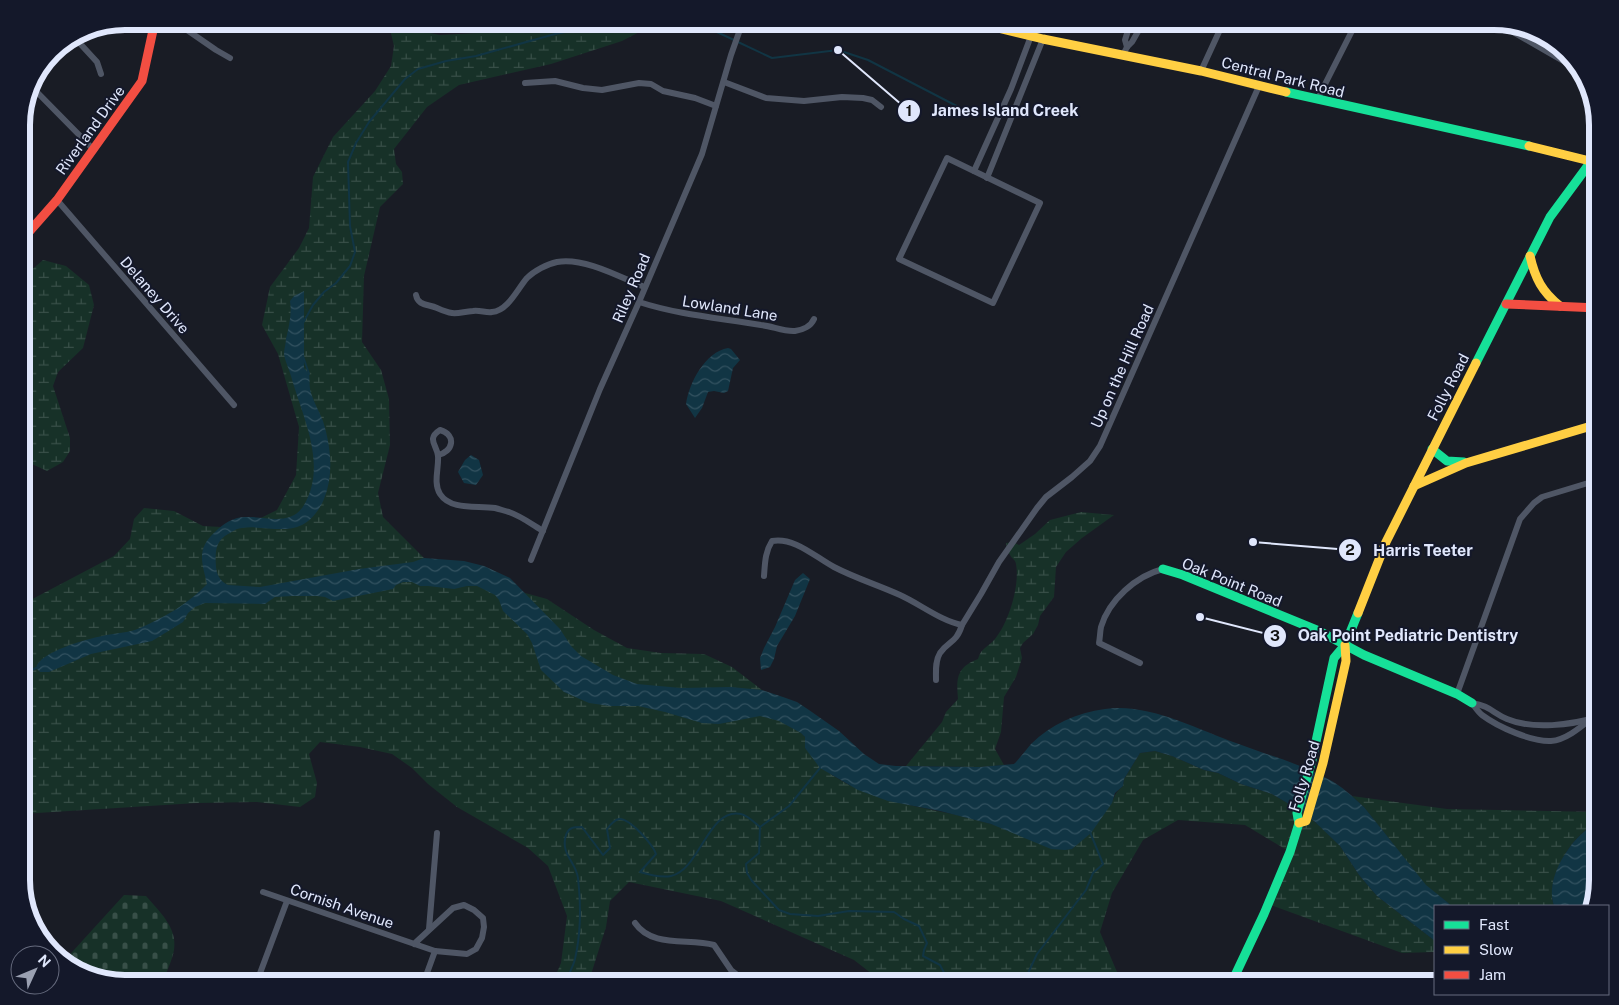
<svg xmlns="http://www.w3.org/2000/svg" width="1619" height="1005" viewBox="0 0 1619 1005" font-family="'Public Sans',sans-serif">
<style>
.wetland{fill:url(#wetland-marsh)}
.cemetery{fill:url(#cemetery-stones)}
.water{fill:url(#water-waves)}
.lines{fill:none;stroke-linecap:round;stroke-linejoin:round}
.stream{stroke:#113544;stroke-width:2}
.street{stroke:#4f5665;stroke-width:6}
.fast{stroke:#16e098;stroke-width:9}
.slow{stroke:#ffcf43;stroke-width:9}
.jam{stroke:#f24e42;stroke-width:9}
.labels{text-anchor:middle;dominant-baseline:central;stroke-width:4;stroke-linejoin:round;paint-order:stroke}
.street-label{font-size:15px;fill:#e0e7fc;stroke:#14182a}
.rim{fill:none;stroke:#e0e7fc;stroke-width:6}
.leader{fill:none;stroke:#e0e7fc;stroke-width:2}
.callout-dot{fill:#e0e7fc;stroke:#14182a;stroke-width:2}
.mark-label{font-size:15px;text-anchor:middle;font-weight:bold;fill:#111}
.callout-label{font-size:16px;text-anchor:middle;font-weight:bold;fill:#e0e7fc;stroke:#14182a;stroke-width:4;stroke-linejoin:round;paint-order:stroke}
</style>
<defs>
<pattern id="wetland-marsh" width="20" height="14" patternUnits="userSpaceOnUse" patternTransform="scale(1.25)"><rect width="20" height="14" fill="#173128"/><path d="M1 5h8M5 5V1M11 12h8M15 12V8" fill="none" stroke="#384f48"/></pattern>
<pattern id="cemetery-stones" width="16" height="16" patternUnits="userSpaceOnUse" patternTransform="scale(1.25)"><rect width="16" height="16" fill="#173128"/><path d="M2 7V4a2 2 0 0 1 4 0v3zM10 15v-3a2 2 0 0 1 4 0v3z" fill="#384f48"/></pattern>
<pattern id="water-waves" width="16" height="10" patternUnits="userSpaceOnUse" patternTransform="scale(1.25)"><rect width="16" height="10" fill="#113544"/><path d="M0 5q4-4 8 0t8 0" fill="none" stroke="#335260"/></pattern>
</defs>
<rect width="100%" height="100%" fill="#191c25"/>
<g class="wetland">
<path d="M388,21H416L425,32L440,35L517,31L558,21H652L649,27L622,41L551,64L459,85L427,107L394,149L396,164L402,172L403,184L380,207L364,276L362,342L381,370L389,399L390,445L378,493L383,517L424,558L453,573L547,599L594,630L627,648L661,653L704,654L732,667L762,690L805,737V748C813,756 822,769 832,775C875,803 921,806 969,818C1004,827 1038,838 1072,849C1086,836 1098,821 1110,805C1116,796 1113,795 1123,786L1124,779L1140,753L1155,751L1172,756L1204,770L1218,773L1241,784L1272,794L1304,813L1322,828L1340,846L1359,875L1377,896L1435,941V952L1402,953L1268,904L1290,852L1245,825L1178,820L1143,840L1112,893L1100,932L1120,979L1116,984H1077L1063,980L1059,984H885L854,960L721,901L629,882L610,901L606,927L588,984H552L561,963L567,916L548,866L528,848L457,807L428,784L412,768L392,754L360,747L320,742L309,754L317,783L315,797L300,807L257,802L197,803L21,814V605L114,556L130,539L134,519L144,508L174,511L203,526L240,528L277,510L296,475L299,427L278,354L262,325L270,287L299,248L309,228L313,177L333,137L375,91L391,66L394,46Z"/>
<path d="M43,260L66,266L89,285L94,305L83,348L58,372L53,386L70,438V451L63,462L47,471L21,459V279Z"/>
<path d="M1081,512L1114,515L1082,538L1066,552L1056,567L1054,597L1040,616L1038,625L1033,634L1023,643L1020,648L1022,658L1016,677L1004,697L1001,732L995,749L1004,765L980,767L906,766L942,722L946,712L958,699C956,678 957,667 978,659C981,648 988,647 995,639C1009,622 1020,585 1016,564C1015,559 1012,559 1010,555C1008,552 1007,547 1006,543L1013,542L1019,545L1035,534L1050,520Z"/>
<path d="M1352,796L1447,809L1598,812V819C1589,827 1579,835 1572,844C1560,860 1547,886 1554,906H1452L1426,886L1364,807Z"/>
</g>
<path class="cemetery" d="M124,895L146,896C159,911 178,928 174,950C172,961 166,973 162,984H125L67,967L63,962Z"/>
<g class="water">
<path d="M304,291V368L309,374C310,380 309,387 311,393C314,403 319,411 323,421C331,447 334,474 324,499C320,509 312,520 302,525C284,534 261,525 242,528C237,528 232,532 228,534C215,541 215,553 216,567C217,575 220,581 228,585L260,587L359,569L413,562L424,558L464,561L484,566L510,578L560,629L571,646L581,656L613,675L637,684L681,688L731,687L762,690L783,697L797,702L809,710L839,731L864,754L879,764L896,766L980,767L1014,764C1020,758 1025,751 1031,744C1051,724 1077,713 1105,709C1150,703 1195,729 1236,743C1267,755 1299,763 1328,779C1342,786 1353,797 1364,807L1426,885L1452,906H1435V941L1377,896L1359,875L1340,846L1314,821L1304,813L1272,794L1241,784L1218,773L1204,770L1172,756L1155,751L1140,753L1124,779L1123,786L1115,793L1112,803L1091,833L1072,849L1065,850L1051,849L991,824L940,811L888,801L858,790L820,768L805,748V737L801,733L779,721L760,716L719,724L702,723L665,712L638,706H610L589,703L564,692L541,670L532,643L527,634L503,611L499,600L495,595L477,586H467L454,589L428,586H420L412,582H403L396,585L393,589L333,601L325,597L317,596H292L275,597L265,604L205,603L195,607L188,613L183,622L152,641L91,654L49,672H40L36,668C39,652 87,639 102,636C114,633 129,633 140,628C165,617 188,604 207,584C202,562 196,549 215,532C223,524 233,517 245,517C265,516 291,527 304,505C328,464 302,416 291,376C289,369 285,361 284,354C284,349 286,343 286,339C289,326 292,314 290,301L294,296Z"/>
<path d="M728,348L731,349L740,360L733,368L728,391L724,393L714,391L708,392L702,408L695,418L686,404C689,383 705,352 728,348Z"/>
<path d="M471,455L479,460L483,475L476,485L464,483L458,472L465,460Z"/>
<path d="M803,573L810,579L795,616L777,646L774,659L770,667L761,670L760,658L764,648L775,627L795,580Z"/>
<path d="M1598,819V881L1590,906H1554C1547,884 1559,861 1572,844C1579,835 1590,827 1598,819Z"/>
</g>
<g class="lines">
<g class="stream">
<path d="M693,21L734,40"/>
<path d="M738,42L772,58L838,50L868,60L976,116"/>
<path d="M303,323L313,305L324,292L336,283L350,266L355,252L350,226L348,162L356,143L369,122L405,79L418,69L446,61L476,56L555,34L620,21"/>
<path d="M303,356L309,374"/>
<path d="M21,678L22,675L36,668"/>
<path d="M760,827L759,853L746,864L747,873L752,881L779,910L790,914L818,916L849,911L894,912L904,919L919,926L927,943L924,950L923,956L940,965L950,984"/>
<path d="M760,827L789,806L820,768"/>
<path d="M565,984C568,975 573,967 575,959C581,933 581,905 578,878C576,862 560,854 566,835C569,827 574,827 582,827L603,855L610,848L607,829C610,825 614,820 619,819C630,818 653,845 656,854L640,872C650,875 661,878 671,876C700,870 708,807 741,814C747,815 755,823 760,827"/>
<path d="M1023,984L1037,954L1086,890L1093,873L1103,864L1090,832"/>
</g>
<g class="street">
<path d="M174,21L216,50L230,58"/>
<path d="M1494,21L1584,73"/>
<path d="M74,37L97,62L101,74"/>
<path d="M1127,47L1125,40L1131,21"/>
<path d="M1123,55L1127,47L1132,42L1144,21"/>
<path d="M1201,71L1224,21"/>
<path d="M724,82L766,98L804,101L842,97L863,98L872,100L881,107"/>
<path d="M525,83L555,81L583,88L602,90L639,83L651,84L663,91L695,98L716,106"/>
<path d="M29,84L94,150"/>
<path d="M1317,100L1357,21"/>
<path d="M947,158L1040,203L993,303L899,259Z"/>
<path d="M1592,161H1590L1598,171"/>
<path d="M974,171L1011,89L1031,36"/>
<path d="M987,178L1043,39"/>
<path d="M57,200L234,405"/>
<path d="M416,295C418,306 428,304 437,308C455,316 455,313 473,311C480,310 486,313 492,312C508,311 518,288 527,278C534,271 547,264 557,262C584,257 620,277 644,287"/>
<path d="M639,302C679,315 720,318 761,325C772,326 784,332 795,331C803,330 811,326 814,319"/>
<path d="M438,455C453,452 457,435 440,430C426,439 437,445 438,456C439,468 433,483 440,494C451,511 478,505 495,508C499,509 505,511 509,512C521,516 533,525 543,531"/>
<path d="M531,560L600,389L639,302L702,154L731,55L743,21"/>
<path d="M764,576C765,563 765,552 772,541C795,537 815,557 834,567C855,578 878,585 900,595C920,604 941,621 962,625"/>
<path d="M1140,663L1099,643C1100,638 1100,632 1101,627C1109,600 1136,576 1163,569"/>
<path d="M936,680C936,671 935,661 940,653C949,640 956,644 962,625L981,594L999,562L1037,508L1046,497L1072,477L1090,461L1100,446L1259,86"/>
<path d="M1457,694L1520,519L1534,503L1542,497L1598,480"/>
<path d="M1472,703C1475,707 1478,712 1482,715C1498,727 1532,742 1551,741C1566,740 1581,727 1592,718"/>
<path d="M1472,703C1490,706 1493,713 1507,719C1533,730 1571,725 1598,717"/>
<path d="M263,892L435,951L467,954L476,949L482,938L484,927L483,918L474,910L464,905L453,908L414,944"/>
<path d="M635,923C652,948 688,938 714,945L731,970L749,984"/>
<path d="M429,929L437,833"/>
<path d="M256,984L287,901"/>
<path d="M423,984L435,951"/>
</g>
<g class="fast">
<path d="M1286,92L1529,146"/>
<path d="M1476,363L1550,217L1598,152"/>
<path d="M1432,449L1447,461L1464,462"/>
<path d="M1163,569L1183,575L1319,631L1364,655L1457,694L1472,703"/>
<path d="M1231,984L1264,914L1290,852L1299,823L1297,813L1312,760L1334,658L1345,645L1358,613"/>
</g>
<g class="slow">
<path d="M969,21L1043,39L1201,71L1286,92"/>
<path d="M1529,146L1590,161"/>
<path d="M1530,256C1535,278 1542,292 1560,306"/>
<path d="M1414,486L1466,463L1598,424"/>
<path d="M1358,613L1386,542L1476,363"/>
<path d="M1299,823L1306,821L1323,763L1346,661L1345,645"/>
</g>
<g class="jam">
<path d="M21,241L57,200L142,81L155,21"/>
<path d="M1506,304L1598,308"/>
</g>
</g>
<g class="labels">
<g class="street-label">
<text transform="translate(1283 77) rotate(14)">Central Park Road</text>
<text transform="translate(90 130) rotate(-54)">Riverland Drive</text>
<text transform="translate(631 288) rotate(-67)">Riley Road</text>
<text transform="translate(155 295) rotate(49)">Delaney Drive</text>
<text transform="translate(730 308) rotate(9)">Lowland Lane</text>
<text transform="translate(1122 366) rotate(-66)">Up on the Hill Road</text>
<text transform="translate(1448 387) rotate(-63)">Folly Road</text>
<text transform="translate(1232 582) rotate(22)">Oak Point Road</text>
<text transform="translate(1304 776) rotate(-73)">Folly Road</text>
<text transform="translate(342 906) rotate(19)">Cornish Avenue</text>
</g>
</g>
<path d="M0 0H1619V1005H0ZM125 30H1494A95 95 0 0 1 1589 125V880A95 95 0 0 1 1494 975H125A95 95 0 0 1 30 880V125A95 95 0 0 1 125 30Z" fill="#14182a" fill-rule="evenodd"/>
<path class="rim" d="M125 30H1494A95 95 0 0 1 1589 125V880A95 95 0 0 1 1494 975H125A95 95 0 0 1 30 880V125A95 95 0 0 1 125 30Z"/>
<path class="leader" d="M838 50L909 111M1253 542L1350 550M1200 617L1275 636"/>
<g class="callout-dot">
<circle cx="838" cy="50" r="5"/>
<circle cx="1253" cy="542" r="5"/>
<circle cx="1200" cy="617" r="5"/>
<circle cx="909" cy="111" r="12"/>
<circle cx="1350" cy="550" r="12"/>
<circle cx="1275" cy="636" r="12"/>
</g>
<g class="mark-label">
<text x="909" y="116">1</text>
<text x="1350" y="555">2</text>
<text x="1275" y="641">3</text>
</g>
<g class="callout-label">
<text x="1005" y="116">James Island Creek</text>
<text x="1423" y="556">Harris Teeter</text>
<text x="1408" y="641">Oak Point Pediatric Dentistry</text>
</g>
<rect x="1434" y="905" width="175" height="90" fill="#14182a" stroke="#666b7e"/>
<rect x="1444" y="921" width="25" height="8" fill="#16e098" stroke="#666b7e"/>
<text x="1479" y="930" font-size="15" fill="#e0e7fc">Fast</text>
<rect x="1444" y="946" width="25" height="8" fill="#ffcf43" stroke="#666b7e"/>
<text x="1479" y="955" font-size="15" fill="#e0e7fc">Slow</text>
<rect x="1444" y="971" width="25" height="8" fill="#f24e42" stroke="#666b7e"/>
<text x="1479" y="980" font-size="15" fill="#e0e7fc">Jam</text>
<g transform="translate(35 970) rotate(46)"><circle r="24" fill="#14182a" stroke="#666b7e"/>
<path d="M0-4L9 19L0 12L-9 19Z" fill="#9aa0b1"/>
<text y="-8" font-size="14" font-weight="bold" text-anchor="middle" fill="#e0e7fc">N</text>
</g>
</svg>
